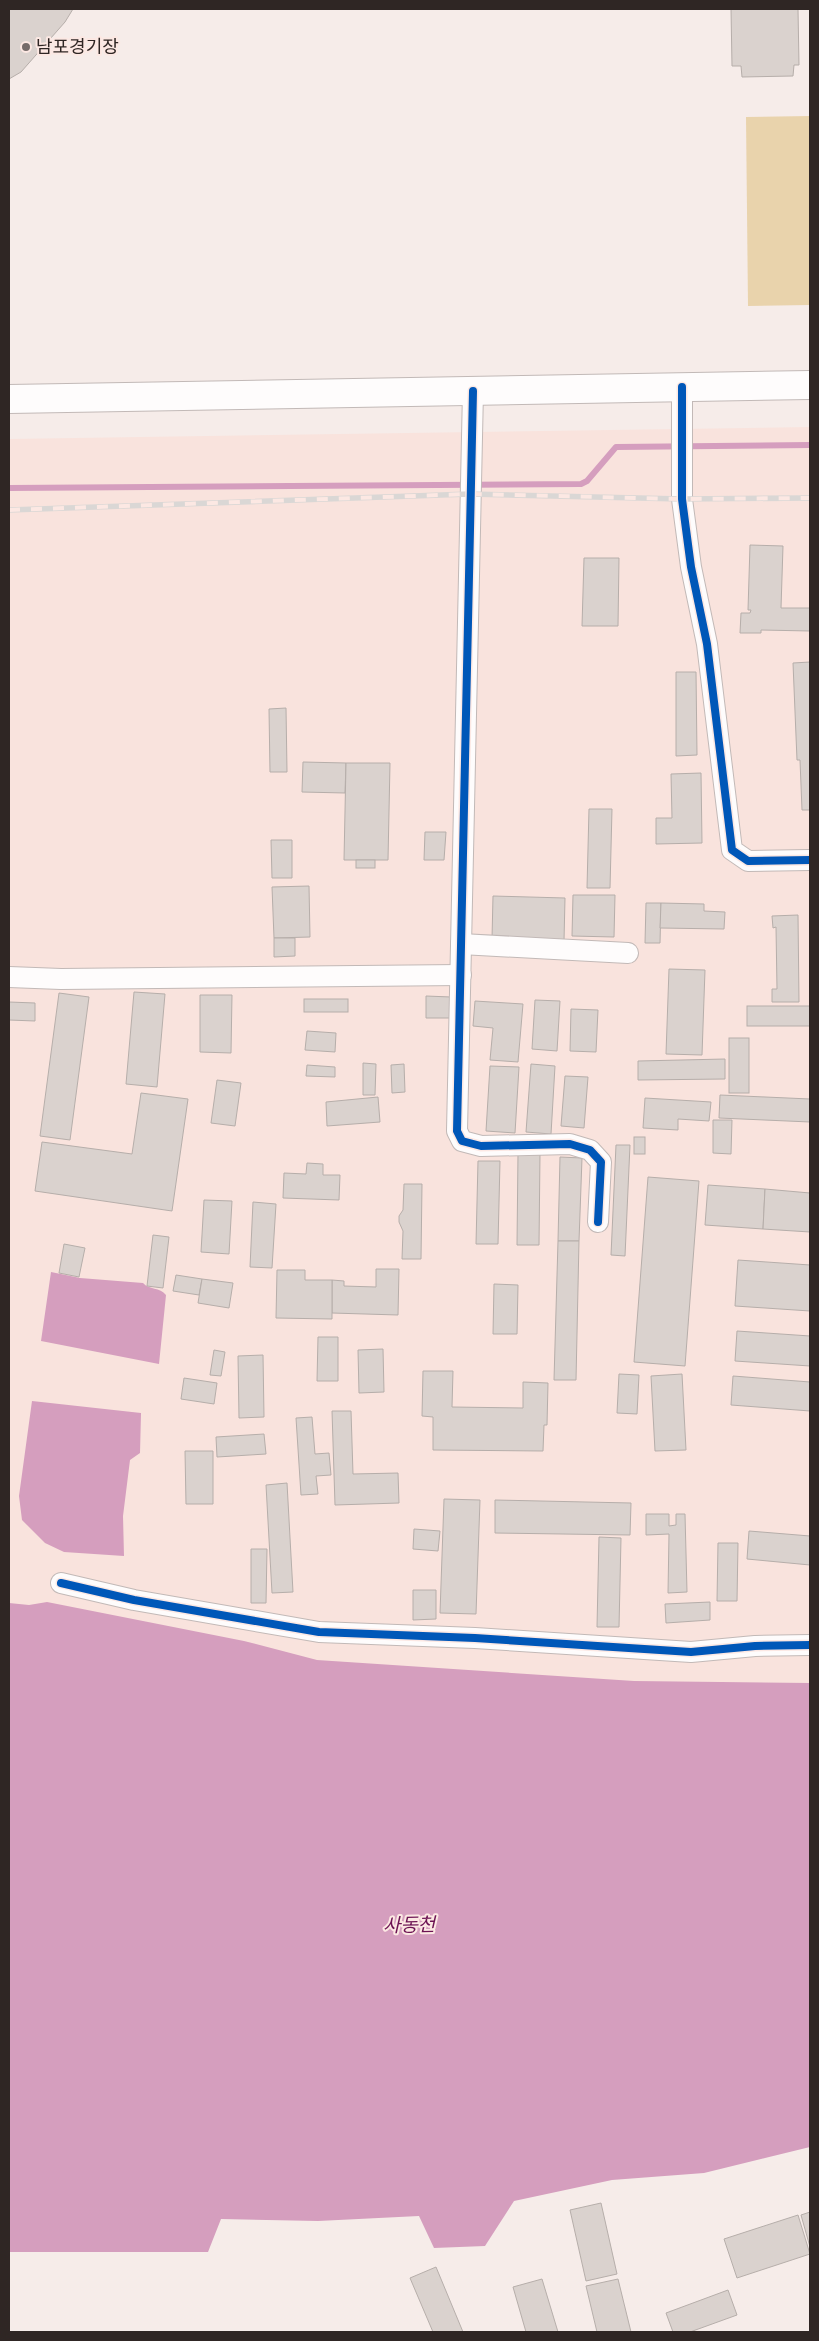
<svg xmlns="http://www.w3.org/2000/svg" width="819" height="2341" viewBox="0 0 819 2341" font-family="Jost,'Noto Sans KR',sans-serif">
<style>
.built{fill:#f9e3dd}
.green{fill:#e9d3ac}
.water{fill:#d59ebe}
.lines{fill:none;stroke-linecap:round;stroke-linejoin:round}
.stream{stroke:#d59ebe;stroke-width:6}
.building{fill:#dad2ce;stroke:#b6aeaa}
.minor-casing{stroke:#c2b9b7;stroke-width:22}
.secondary-casing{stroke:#c2b9b7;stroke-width:30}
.minor{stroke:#fefcfc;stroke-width:20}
.secondary{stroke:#fefcfc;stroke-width:28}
.rail-casing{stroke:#dad7d5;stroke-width:5.5}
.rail{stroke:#fce8e3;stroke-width:4;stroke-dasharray:11;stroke-linecap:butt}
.cycleway-casing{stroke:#fce8e3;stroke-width:11}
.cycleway{stroke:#0057b8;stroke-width:8}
.poi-dot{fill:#756b69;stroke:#fce8e3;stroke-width:2}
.labels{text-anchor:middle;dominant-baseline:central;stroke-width:4;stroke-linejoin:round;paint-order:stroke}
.poi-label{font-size:18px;fill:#2f2624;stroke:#fce8e3;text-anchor:start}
.water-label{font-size:19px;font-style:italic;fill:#6c1353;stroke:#fce8e3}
</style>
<rect width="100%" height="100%" fill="#f6ece9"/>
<path class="built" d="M810,427V1741L9,1636V439Z"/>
<path class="green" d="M810,116V305L748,306L746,117Z"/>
<g class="water">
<path d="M51,1272L80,1278L143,1283C149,1290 160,1287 166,1295L159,1364L41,1341Z"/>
<path d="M32,1401L141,1413L140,1453L130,1460L123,1516L124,1556L64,1552L45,1543L22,1520L19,1496Z"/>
<path d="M47,1602L244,1641L317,1660L634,1681L810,1683V2147L704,2173L612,2180L514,2201L485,2246L434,2248L419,2216L318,2221L221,2219L208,2252H9V1603L29,1605Z"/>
</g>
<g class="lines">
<path class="stream" d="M9,488L581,484L587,481L616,447L810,445"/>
</g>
<g class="building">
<path d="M9,9H73L65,22L21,72L9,79Z"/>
<path d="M731,9H798L799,65H794L793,76L742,77L741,66H732Z"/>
<path d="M750,545L783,546L781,608H810V631L761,630V633H740L741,613H750L751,610H748Z"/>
<path d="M584,558H619L618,626H582Z"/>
<path d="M810,662V810H802L800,760H797L793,663Z"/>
<path d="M676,672H696L697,755L676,756Z"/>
<path d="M286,708L287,772H270L269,709Z"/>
<path d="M303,762L346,763L345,793L302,792Z"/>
<path d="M346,763H390L388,860H344Z"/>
<path d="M701,773L702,843L656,844V818H672L671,774Z"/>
<path d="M589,809H612L610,888H587Z"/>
<path d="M425,832H446L444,860H424Z"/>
<path d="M271,840H292V878H272Z"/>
<rect x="356" y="860" width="19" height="8"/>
<path d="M309,886L310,937L274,938L272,887Z"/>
<path d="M573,895H615L614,937L572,936Z"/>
<path d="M493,896L565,898L564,941L492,939Z"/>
<path d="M646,903H661L660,943H645Z"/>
<path d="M661,903L704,904V911L725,912L724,929L660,928Z"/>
<path d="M798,915L799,1002H772V989H777L776,927L773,928L772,916Z"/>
<path d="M274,938H295V956L274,957Z"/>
<path d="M669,969L705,970L702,1055L666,1054Z"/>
<path d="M134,992L165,994L157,1087L126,1084Z"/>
<path d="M59,993L89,997L70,1140L40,1136Z"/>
<path d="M200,995H232L231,1053L200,1052Z"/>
<path d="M426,996L451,997V1018H426Z"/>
<rect x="304" y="999" width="44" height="13"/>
<path d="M535,1000L560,1001L557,1051L532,1049Z"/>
<path d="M475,1001L523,1004L518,1062L490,1060L493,1028L473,1026Z"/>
<path d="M9,1002L35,1003V1021L9,1020Z"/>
<rect x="747" y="1006" width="63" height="20"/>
<path d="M571,1009L598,1010L596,1052L570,1051Z"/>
<path d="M307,1031L336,1033L335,1052L305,1050Z"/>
<rect x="729" y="1038" width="20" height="55"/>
<path d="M725,1059V1079L638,1080V1061Z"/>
<path d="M363,1063L376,1064L375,1095H363Z"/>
<path d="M404,1064L405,1092L392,1093L391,1065Z"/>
<path d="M531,1064L555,1066L551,1134L526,1132Z"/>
<path d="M307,1065L335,1067V1077L306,1076Z"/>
<path d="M490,1066L519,1067L515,1133L486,1131Z"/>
<path d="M565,1076L588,1077L584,1128L561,1126Z"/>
<path d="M217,1080L241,1083L235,1126L211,1123Z"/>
<path d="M141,1093L188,1099L172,1211L35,1191L42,1142L132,1154Z"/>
<path d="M720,1095L810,1099V1122L719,1118Z"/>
<path d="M378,1097L380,1122L327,1126L326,1102Z"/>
<path d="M645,1098L711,1102L709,1121L678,1119V1130L643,1128Z"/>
<path d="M713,1120H732L731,1154L713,1153Z"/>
<rect x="634" y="1137" width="11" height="17"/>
<path d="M616,1145H630L625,1256L611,1255Z"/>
<path d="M518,1153H540L539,1245H517Z"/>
<path d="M560,1157L582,1158L579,1241H558Z"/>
<path d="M478,1161H500L498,1244H476Z"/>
<path d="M307,1163L323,1164V1175H340L339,1200L283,1198L284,1173L306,1174Z"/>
<path d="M648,1177L699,1181L685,1366L634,1362Z"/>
<path d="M404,1184H422L421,1259H402L403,1231L399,1222V1216L403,1210Z"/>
<path d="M708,1185L765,1189L763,1229L705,1225Z"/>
<path d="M765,1189L810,1193V1232L763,1229Z"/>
<path d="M204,1200L232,1201L229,1254L201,1252Z"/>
<path d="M253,1202L276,1204L272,1268L250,1267Z"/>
<path d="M153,1235L169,1237L163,1288L147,1286Z"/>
<path d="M558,1241H579L576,1380H554Z"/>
<path d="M64,1244L85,1248L79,1277L59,1273Z"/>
<path d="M738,1260L810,1265V1311L735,1306Z"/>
<path d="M376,1269H399L398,1315L332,1313V1280L344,1281V1286L376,1287Z"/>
<path d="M277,1270H305V1280H332V1319L276,1318Z"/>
<path d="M176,1275L202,1279L199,1295L173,1291Z"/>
<path d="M202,1279L233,1283L229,1308L198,1303Z"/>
<path d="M494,1284L518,1285L517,1334H493Z"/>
<path d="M737,1331L810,1336V1366L735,1361Z"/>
<path d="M318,1337H338V1381H317Z"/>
<path d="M383,1349L384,1392L359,1393L358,1350Z"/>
<path d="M214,1350L225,1352L221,1376L210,1375Z"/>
<path d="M263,1355L264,1417L239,1418L238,1356Z"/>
<path d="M423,1371H453L452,1407L523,1408V1382L548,1383L547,1425H544L543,1451L433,1450V1417L422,1416Z"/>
<path d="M619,1374L639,1375L637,1414L617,1413Z"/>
<path d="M682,1374L686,1450L655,1451L651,1376Z"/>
<path d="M733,1376L810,1382V1411L731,1405Z"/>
<path d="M184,1378L217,1383L214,1404L181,1399Z"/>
<path d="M332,1411H351L353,1474L398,1473L399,1503L335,1505Z"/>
<path d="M312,1417L315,1454L329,1453L331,1475L316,1476L318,1494L301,1495L296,1418Z"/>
<path d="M264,1434L266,1454L217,1457L216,1437Z"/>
<path d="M185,1451H213V1504H186Z"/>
<path d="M287,1483L293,1592L272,1593L266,1485Z"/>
<path d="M444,1499L480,1500L476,1614L440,1613Z"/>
<path d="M495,1500L631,1503L630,1535L495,1533Z"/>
<path d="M646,1514H669V1526L676,1525V1514H685L687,1592L668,1593L669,1534L646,1535Z"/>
<path d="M414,1529L440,1531L438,1551L413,1549Z"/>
<path d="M749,1531L810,1536V1565L747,1559Z"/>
<path d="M599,1537L621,1538L619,1627H597Z"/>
<path d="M718,1543H738L737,1601H717Z"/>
<path d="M251,1549H267L266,1603H251Z"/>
<path d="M413,1590H436V1619L413,1620Z"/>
<path d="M710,1602V1620L666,1623L665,1604Z"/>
<path d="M601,2203L617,2274L586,2281L570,2210Z"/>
<path d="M810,2212V2247L801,2215Z"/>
<path d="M798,2215L810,2254L737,2278L724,2239Z"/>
<path d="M436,2267L463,2332H433L410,2278Z"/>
<path d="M542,2279L558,2332H526L513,2287Z"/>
<path d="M618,2279L631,2332H597L586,2286Z"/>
<path d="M728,2290L737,2315L690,2332H673L666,2313Z"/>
</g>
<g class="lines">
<g class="minor-casing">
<g id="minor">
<path d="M682,387V499L691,567L707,644L732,850L748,861L810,860"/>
<path d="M473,391L457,1131L462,1141L481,1146L570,1144L590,1150L601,1162L598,1222"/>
<path d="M461,944L628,953"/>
<path d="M9,977L61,979L461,975"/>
<path d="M61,1583L134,1600L319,1632L475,1638L691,1652L755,1646L810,1645"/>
</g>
</g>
<g class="secondary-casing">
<path id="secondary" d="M9,399L810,385"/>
</g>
<use href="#minor" class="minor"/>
<use href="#secondary" class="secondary"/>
<g class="rail-casing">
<path id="rail" d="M9,510L470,494L682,499L810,498"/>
</g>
<use href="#rail" class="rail"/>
<g class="cycleway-casing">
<g id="cycleway">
<path d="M682,387V499L691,567L707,644L732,850L748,861L810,860"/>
<path d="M473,391L457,1131L462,1141L481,1146L570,1144L590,1150L601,1162L598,1222"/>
<path d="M61,1583L134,1600L319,1632L475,1638L691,1652L755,1646L810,1645"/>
</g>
</g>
<use href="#cycleway" class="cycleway"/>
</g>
<circle class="poi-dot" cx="26" cy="47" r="5"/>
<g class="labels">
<g class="poi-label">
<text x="36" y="47">남포경기장</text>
</g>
<g class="water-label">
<text transform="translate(409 1925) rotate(-1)">사동천</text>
</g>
</g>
<rect width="819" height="2341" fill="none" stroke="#2f2624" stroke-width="20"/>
</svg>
